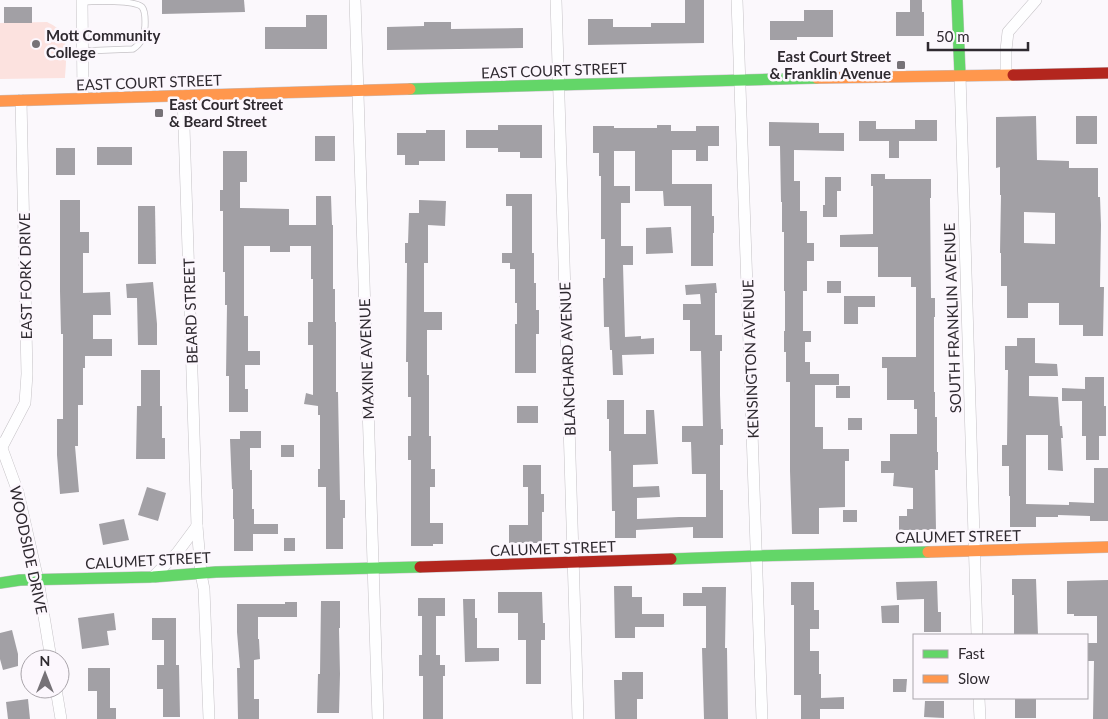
<svg xmlns="http://www.w3.org/2000/svg" width="1108" height="719" viewBox="0 0 1108 719" font-family="Lato,sans-serif">
<style>
.green{fill:#fce2df}
.building{fill:#a2a0a5;fill-rule:evenodd}
.lines{fill:none;stroke-linecap:round;stroke-linejoin:round}
.lane-casing{stroke:#c5c2c6;stroke-width:7}
.street-casing{stroke:#c5c2c6;stroke-width:12}
.fast-casing{stroke:#c5c2c6;stroke-width:12}
.slow-casing{stroke:#c5c2c6;stroke-width:12}
.jam-casing{stroke:#c5c2c6;stroke-width:12}
.lane{stroke:#fefeff;stroke-width:5.5}
.street{stroke:#fefeff;stroke-width:11}
.fast{stroke:#63d668;stroke-width:11}
.slow{stroke:#ff974d;stroke-width:11}
.jam{stroke:#b3261e;stroke-width:11}
.poi-dot{fill:#767277;stroke:#fcf7fd;stroke-width:2}
.labels{text-anchor:middle;dominant-baseline:central;stroke-width:5;stroke-linejoin:round;paint-order:stroke}
.poi-label{font-size:15px;font-weight:bold;fill:#2f2a30;stroke:#fcf7fd;text-anchor:start}
.street-label{font-size:15px;fill:#2f2a30;stroke:#fcf7fd}
</style>
<rect width="100%" height="100%" fill="#fbf8fc"/>
<path class="green" d="M47,22C53,25 59,28 62,34C68,44 66,66 65,78L0,79V23Z"/>
<g class="building">
<path d="M162,0H244L245,12L162,14Z"/>
<path d="M685,0H704V43L588,45V19H613V27H651V23H685Z"/>
<path d="M910,0H922V12H924V36H896V12H910Z"/>
<rect x="4" y="7" width="28" height="16"/>
<path d="M804,10H833V37H797V40H770V21H804Z"/>
<path d="M306,15H327V49H265V27H306Z"/>
<path d="M424,22H451V29L523,28V48L387,50V27L424,26Z"/>
<path d="M1036,116L1037,160L1069,161V168H1098V197H1100L1101,225L1100,287H1104L1103,336H1083V325H1059V303H1028V318H1007V286H1001V253H1000L1001,195H1000V167L996,168V117ZM1024,212L1055,213V244L1024,243Z"/>
<rect x="1076" y="116" width="21" height="28"/>
<path d="M915,120H937V141H899V158H889V141H859V121H876V129H915Z"/>
<path d="M769,122L819,123V133H844V151L794,150V181H800V211H807V243H814V261H807V291H803V331H811V342H805V362H810V374H839V385H815V427H823V449H849V461H845V507L819,508V534H792L790,471V382H786V352H784V331H785V291H784V232H782V202H781L780,146H769Z"/>
<path d="M498,125H542V158H520V152H498V148H466V130H498Z"/>
<path d="M657,125H671V131H696V126H719V146H708V161H696V150H672V184H712V216H714V233H713V266H691V206H664L663,191H635V151H614V186H630V203H621V246H633V265H623L625,337L641,336V339L654,338V354L622,355L623,375H613L612,350H610L609,327H604L603,278H605V239H601V176H599V153H593V126H614V128H657Z"/>
<path d="M426,130H445V161H419V165H405V155H397V133H426Z"/>
<rect x="315" y="136" width="20" height="25"/>
<rect x="97" y="147" width="35" height="18"/>
<rect x="56" y="148" width="19" height="27"/>
<path d="M223,151H247V182H240V208L289,209V225H316V196H331L332,225H333V289H335V322H336V392H338L340,500H345V518H343V549H326V487H318V469H320V415H318V406L304,404L306,393L313,395V345H308V322H313V279H311V246H290V252H270V246H244V316H248V351H260V365H245V389H248V412H229V376H226L227,305H225V272H223V211H220V190H223Z"/>
<path d="M871,174H885V179H931V198H930L931,298H935V317H934V392H935V417H937V452H938V470H935L936,530H899V516H907V509H913V488L893,486L894,473H881V461H890V434H917V409H914V400H887V368H882V357H916V287H911V277H878V247H840V235L873,234V186H871Z"/>
<path d="M825,177H841V191H837V217H823V205H825Z"/>
<path d="M506,194H532V253H534V283H536V310H539V334H536V373H515V324H517V303H515V269H510V263H502V253H512V206H506Z"/>
<path d="M60,200H80V232H89V253H83V293L110,292L111,315H93V339H112V356H85V368H83V405H78V446H75L79,492L60,494L57,455V419H63V334H61L60,291Z"/>
<path d="M419,200L446,201L445,226L428,225V263H424V312H442V330H427V375H429V436H431V469H435V487H430V523H443V544H433V546H411V460H408V436H411V397H408V362H406L407,263H405V243H408L409,213H419Z"/>
<path d="M138,206H155L156,264H138Z"/>
<path d="M671,227L673,253L646,254V228Z"/>
<rect x="827" y="281" width="14" height="12"/>
<path d="M153,282L157,324V345H138L137,298H127L126,284Z"/>
<path d="M716,283L717,293H715V335H722V351H720V395L721,429H723V445H720V490H723V538H693V527L636,530V538H615V511H612L611,451H609V419H607V400H624V434H646V410H654L658,464L633,465V487L659,486L660,497L637,498V519L679,517H706V474H692L691,442H682V426H703L701,351H690V320H683V304H701L700,294L686,295L685,285Z"/>
<path d="M844,296H875V307H858V324H844Z"/>
<path d="M1017,338H1035V363L1057,364L1058,376H1029V396L1058,397L1060,426H1062L1063,438H1061L1063,471L1048,470V435H1026V504L1069,505V502L1094,503V468H1108V521H1090V516L1058,515V517H1036V527H1010V496H1009V466H1002V445H1007L1008,370H1005V346H1017Z"/>
<path d="M141,370H160V406H162V438H165V459H136L137,406H141Z"/>
<path d="M1085,377H1104V406H1106V436H1099V460H1086V436H1082V401H1062V388L1085,389Z"/>
<rect x="836" y="386" width="14" height="12"/>
<rect x="517" y="406" width="21" height="17"/>
<rect x="848" y="418" width="14" height="12"/>
<path d="M240,431H261V448H250V470H252V509H254V524H278V534H253V551H234V519H233V489H232L230,439H240Z"/>
<rect x="281" y="445" width="13" height="12"/>
<path d="M523,465H541V494H544V512H542V543H509V525H528V487H523Z"/>
<path d="M147,487L166,493L158,521L138,515Z"/>
<rect x="843" y="510" width="14" height="12"/>
<path d="M124,519L129,540L103,545L99,524Z"/>
<rect x="284" y="538" width="11" height="13"/>
<path d="M1012,579H1036L1038,635H1014V595H1012Z"/>
<path d="M1108,580V719H1093L1094,661H1087V643H1097V616H1074V614H1067V581Z"/>
<path d="M937,581L938,612H941V632H924V599L897,600L896,582Z"/>
<path d="M791,582H814V610H819V629H810V651H819V674H821V698L844,697V709H820V719H801V695H794V605H791Z"/>
<path d="M614,586H632V597H642V614H664V627H635V638H615Z"/>
<path d="M702,587H726L725,648H727L728,719H704L702,648H706V606H683V593H702Z"/>
<path d="M498,592H542L543,623H545V640H541V684H526V640H518V613H498Z"/>
<path d="M418,598H445V616H436V655H440V665H445V676H443V719H423V676H419V655H422V616H418Z"/>
<path d="M463,599H475V618H477V648H499V661L465,662Z"/>
<path d="M321,601H340V628H339L340,674L339,713H317L318,674H320Z"/>
<path d="M285,602H297V617H258V639H259L260,659L254,660V699H259V719H238L237,668H240L237,632V604H285Z"/>
<path d="M899,605V623H882L881,606Z"/>
<path d="M114,613L116,630L107,631L109,645L82,649L78,618Z"/>
<path d="M152,618H176V665H179L180,717H163V689H157V665H164V640H152Z"/>
<path d="M12,630L18,654V666L3,670L0,659V633Z"/>
<path d="M88,668H110V708H116V719H97V691H88Z"/>
<path d="M622,672H643V699H637V719H615L614,680H622Z"/>
<path d="M893,679H907L906,692H893Z"/>
<rect x="1015" y="698" width="21" height="20"/>
<path d="M28,699L30,719H8L6,702Z"/>
<path d="M925,701H944V718L924,717Z"/>
</g>
<g class="lines">
<g class="lane-casing">
<path id="lane" d="M82,2C95,1 135,0 142,7C146,12 145,21 145,26C144,36 142,43 133,49L82,51"/>
</g>
<g class="street-casing">
<g id="street">
<path d="M82,0L83,98"/>
<path d="M355,0L378,719"/>
<path d="M556,0L578,719"/>
<path d="M737,0L762,719"/>
<path d="M1006,74V50L1008,32L1036,0"/>
<path d="M960,75L977,635"/>
<path d="M183,96L197,526L201,574L204,589L209,719"/>
<path d="M0,443L18,492L38,580L51,659"/>
<path d="M2,447L25,403L27,374L21,100"/>
<path d="M153,577L177,553L197,526"/>
<path d="M56,689L61,719"/>
<path d="M979,698L980,719"/>
</g>
</g>
<g class="fast-casing">
<g id="fast">
<path d="M957,0L960,75"/>
<path d="M410,89L817,78"/>
<path d="M671,559L756,556L928,552"/>
<path d="M0,583L20,580L153,577L216,572L420,567"/>
</g>
</g>
<g class="slow-casing">
<g id="slow">
<path d="M817,78L1013,75"/>
<path d="M0,101L410,89"/>
<path d="M928,552L1108,547"/>
</g>
</g>
<g class="jam-casing">
<g id="jam">
<path d="M1013,75L1108,73"/>
<path d="M420,567L671,559"/>
</g>
</g>
<use href="#lane" class="lane"/>
<use href="#street" class="street"/>
<use href="#fast" class="fast"/>
<use href="#slow" class="slow"/>
<use href="#jam" class="jam"/>
</g>
<g class="poi-dot">
<circle cx="36" cy="44" r="5"/>
<rect x="896" y="60" width="10" height="10" rx="2.5"/>
<rect x="154" y="108" width="10" height="10" rx="2.5"/>
</g>
<g class="labels">
<g class="poi-label">
<text x="46" y="35">Mott Community<tspan x="46" dy="17">College</tspan></text>
<text x="891" y="56" text-anchor="end">East Court Street<tspan x="891" dy="17">&amp; Franklin Avenue</tspan></text>
<text x="169" y="104">East Court Street<tspan x="169" dy="17">&amp; Beard Street</tspan></text>
</g>
<g class="street-label">
<text transform="translate(554 70) rotate(-2)">EAST COURT STREET</text>
<text transform="translate(149 82) rotate(-2)">EAST COURT STREET</text>
<text transform="translate(25 276) rotate(-91)">EAST FORK DRIVE</text>
<text transform="translate(190 311) rotate(-92)">BEARD STREET</text>
<text transform="translate(952 318) rotate(-92)">SOUTH FRANKLIN AVENUE</text>
<text transform="translate(366 359) rotate(-92)">MAXINE AVENUE</text>
<text transform="translate(567 359) rotate(-92)">BLANCHARD AVENUE</text>
<text transform="translate(750 359) rotate(-92)">KENSINGTON AVENUE</text>
<text transform="translate(958 536) rotate(-1)">CALUMET STREET</text>
<text transform="translate(553 548) rotate(-2)">CALUMET STREET</text>
<text transform="translate(29 550) rotate(78)">WOODSIDE DRIVE</text>
<text transform="translate(148 560) rotate(-3)">CALUMET STREET</text>
</g>
</g>
<rect x="913" y="634" width="175" height="65" fill="#fcf7fd" stroke="#aaa5ab"/>
<rect x="923" y="650" width="25" height="8" fill="#63d668" stroke="#aaa5ab"/>
<text x="958" y="659" font-size="15" fill="#2f2a30">Fast</text>
<rect x="923" y="675" width="25" height="8" fill="#ff974d" stroke="#aaa5ab"/>
<text x="958" y="684" font-size="15" fill="#2f2a30">Slow</text>
<g transform="translate(45 674)"><circle r="24" fill="#fcf7fd" stroke="#aaa5ab"/>
<path d="M0-4L9 19L0 12L-9 19Z" fill="#767277"/>
<text y="-8" font-size="14" font-weight="bold" text-anchor="middle" fill="#2f2a30">N</text>
</g>
<path d="M928 42v8h100v-8" fill="none" stroke="#2f2a30" stroke-width="2.5"/>
<text x="936" y="42" font-size="15" fill="#2f2a30" stroke="#fcf7fd" stroke-width="4" paint-order="stroke">50 m</text>
</svg>
